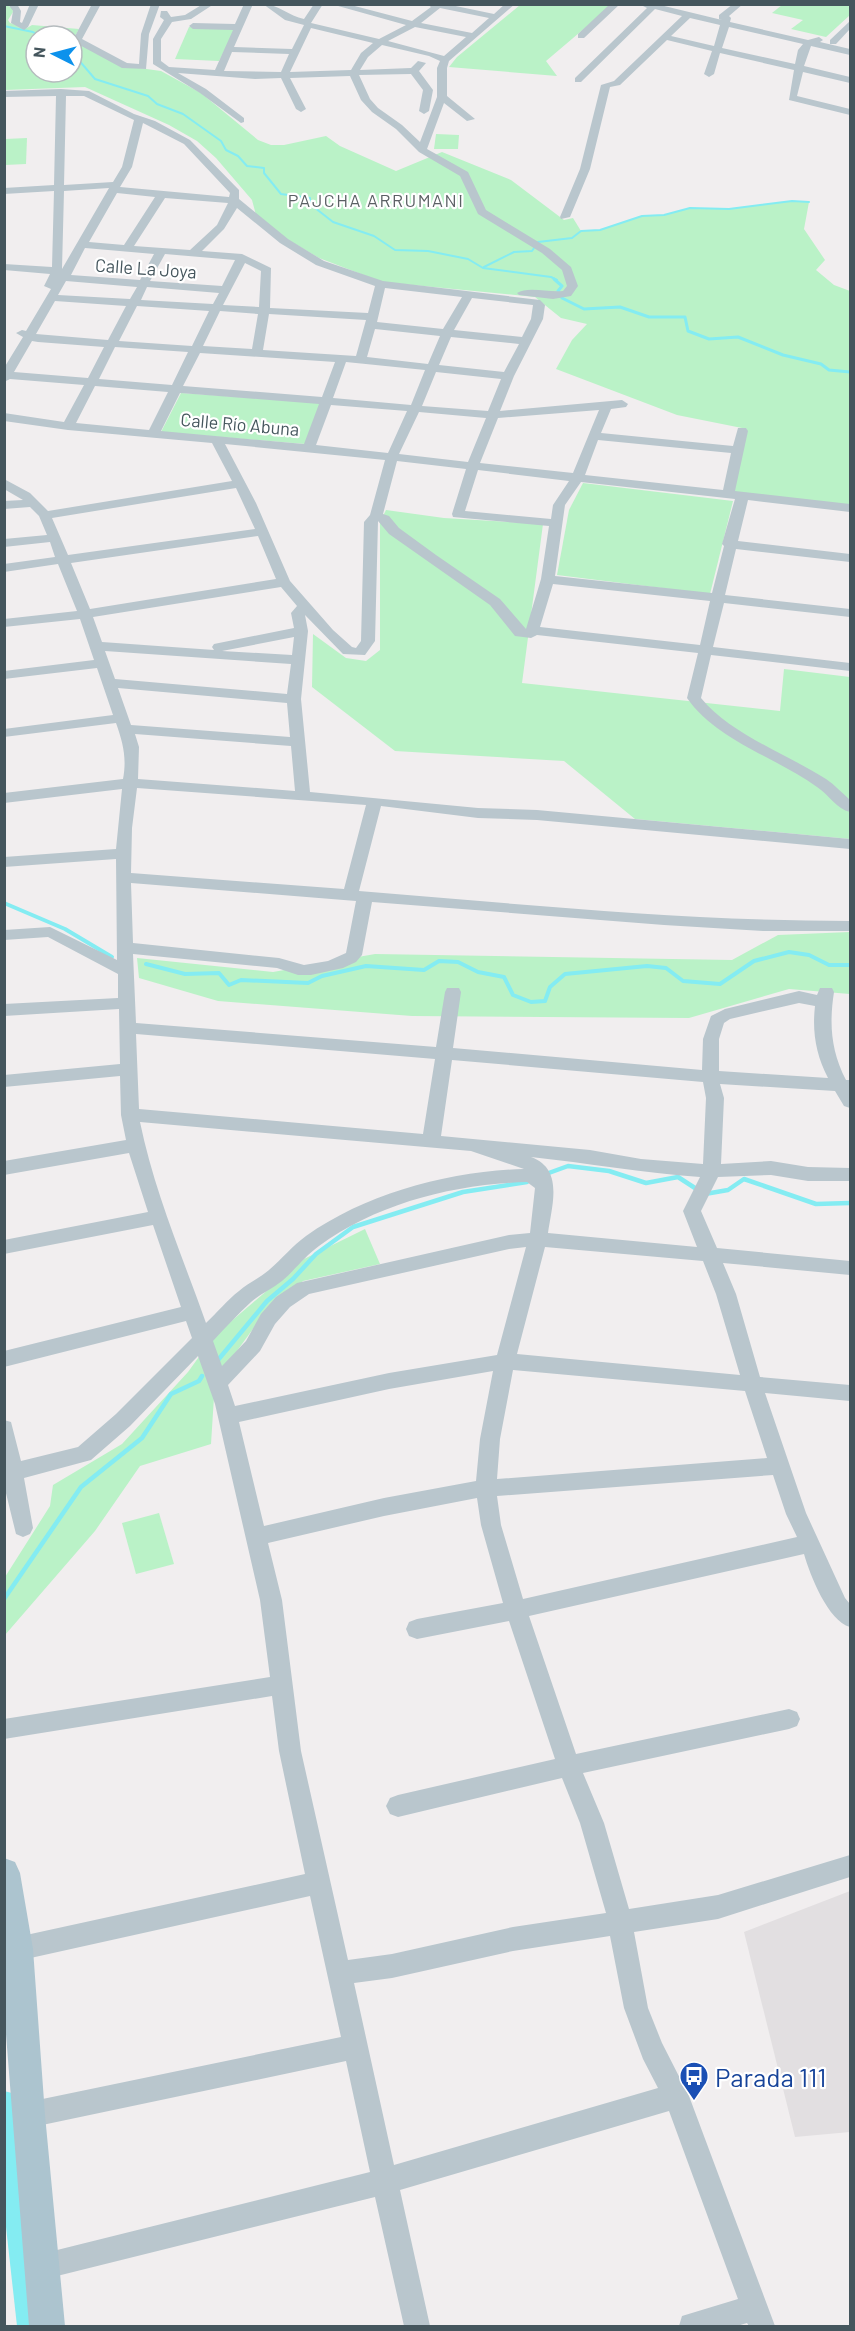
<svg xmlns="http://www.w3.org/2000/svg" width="855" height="2331" viewBox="0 0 855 2331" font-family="Barlow,sans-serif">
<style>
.education{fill:#e2dfe1}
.green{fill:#baf2c7;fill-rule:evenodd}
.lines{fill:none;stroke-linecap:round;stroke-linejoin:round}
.stream-far3{stroke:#84ecf2;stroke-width:2}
.stream-far2{stroke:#84ecf2;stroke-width:3}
.stream-far1{stroke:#84ecf2;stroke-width:4}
.stream{stroke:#84ecf2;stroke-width:4.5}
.canal{fill:#84ecf2;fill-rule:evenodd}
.minor{fill:#b9c6cd;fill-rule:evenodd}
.major{fill:#acc4cf;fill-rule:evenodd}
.labels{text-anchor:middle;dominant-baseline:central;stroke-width:4.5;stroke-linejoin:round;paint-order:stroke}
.far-neighbourhood-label{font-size:18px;letter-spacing:1.5px;fill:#5b6064;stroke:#fff}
.far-street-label{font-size:18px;fill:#45565d;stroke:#fff}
.near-transit-label{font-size:26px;fill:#164399;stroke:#fff;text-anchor:start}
</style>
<rect width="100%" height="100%" fill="#f1eeef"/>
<path class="education" d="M850,1891V2132L795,2137L744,1932Z"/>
<g class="green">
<path d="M4,5L12,7L13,12L8,20L10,23L27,28L32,25L79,29L73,40L125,66L161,71L201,93L258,140L271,145H284L326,136L340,146L396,171L442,152L511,180L564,220L573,218L581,231L600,230L642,216L664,215L690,208L729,209L792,201L809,202L804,229L825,260L816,270L834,285L850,291V505L734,492L747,429L677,415L556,369L572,340L587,324L561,318L535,297L382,282L319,258L285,238L256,215L252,200L216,158L197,141L169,125L85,87L5,90ZM36,36H72V72H36Z"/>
<path d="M520,5H612L546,61L557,76L449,67L457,57Z"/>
<path d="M782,5H850V15L826,37L791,29L803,20L772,13Z"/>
<path d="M189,27L236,28L219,61L175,59Z"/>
<path d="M436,134L459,135L458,149H434Z"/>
<path d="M27,138L26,164L5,165V139Z"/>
<path d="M181,393L321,403L305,444L161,432Z"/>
<path d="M583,483L733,501L710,594L557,575L569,510Z"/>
<path d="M386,510L444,518L543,524L522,683L780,711L784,669L850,677V839L635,819L564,761L395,751L312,687L313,634L346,658L366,661L380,650V522Z"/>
<path d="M850,932V994L789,989L689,1018L412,1016L218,1001L139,978L137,958L273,972L375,954L732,960L778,935Z"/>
<path d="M365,1229L380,1264L303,1281L258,1322L215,1381L211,1444L140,1466L95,1531L5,1635V1577L50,1506L53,1485L122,1444L188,1372L214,1336L304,1259Z"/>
<path d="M159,1513L174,1564L136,1574L122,1523Z"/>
</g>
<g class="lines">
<g class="stream-far3">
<path d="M4,12V15"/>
<path d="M4,26L33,32L39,36"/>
<path d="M72,58H77L95,79L148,96L157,104L183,114L221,141L226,150L238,156L247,166L264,168V173L281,194L310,198V204L333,222L374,236L395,250L428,251L468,259L483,268L551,277L557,280"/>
<path d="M484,267L514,252L532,251L538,242L572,238L581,231L600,230L642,216L664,215L690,208L729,209L792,201L809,202"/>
</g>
<path class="stream-far2" d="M554,279L562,286L558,291L562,298L584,309L620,307L649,317H685L688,331L709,339L738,337L783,355L821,364L829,370L850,372"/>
<g class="stream-far1">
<path d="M4,903L65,929L112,957"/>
<path d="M146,964L185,974L219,973L229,985L241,980L308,983L322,976L366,966L424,970L439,961L458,962L478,972L504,977L513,995L531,1002L545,1001L550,987L565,974L647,966L666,968L683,981L720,984L754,961L789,952L809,955L829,965H850"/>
</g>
<g class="stream">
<path d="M546,1174L568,1166L609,1171L646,1183L678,1177L698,1190"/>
<path d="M705,1194L728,1190L744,1179L816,1204L850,1203"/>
<path d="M218,1360L267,1301L293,1279L316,1254L353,1227L463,1192L527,1182"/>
<path d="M4,1599L81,1487L142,1438L171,1394L199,1381L202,1376"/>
</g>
<path class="canal" d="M4,2091L12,2093L15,2101L39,2326H17L4,2209Z"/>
<g class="minor">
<path d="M8,4H17L21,11L20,22L22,23L30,4H39L28,27L24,30L11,23L13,11Z"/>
<path d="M92,4H101L82,39L127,63L139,64L141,34L151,4H160L149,34L146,69L122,68L74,42L73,40Z"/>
<path d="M203,4H214L191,19L172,22L161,39V61L169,67L215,70L233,30L193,29L189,26L193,23L235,24L244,4H253L234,47L292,49L304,25L285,20L263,4C278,4 289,16 304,19L314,4H323L311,23L379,39L406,25L331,4H347L412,21L431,7L427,4H446L494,14L505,4H515L449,61L447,68V96L475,119L467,121L444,103L427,149L468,172L486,210L550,249L571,267L578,286L571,296L553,299L519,295L517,293C528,286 550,293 563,291L567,286L562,270L542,253L478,214L460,176L419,152L396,129L372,112L361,100L350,76L290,78L306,109L301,112L296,109L281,78L255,79L178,73L206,89L244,118V122L241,123L200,93L153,64V39L164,20L160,17L161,11H167L171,17L185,15ZM440,8L489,18L472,33L421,23ZM415,27L466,37L444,56L388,41ZM311,28L373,43L361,53L351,70L290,72ZM382,45L429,56L440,61L437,68V97L420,142L402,125L378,108L370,99L359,75L411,74L423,90L419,111L424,114L429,111L433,90L419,71L426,63L418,61L411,68L360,70L368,57ZM232,52L289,54L281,72L224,71Z"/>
<path d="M610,4H620L584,38H578V34Z"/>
<path d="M639,4H656L722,20L719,19V15L733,4H743L729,16L731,18L730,22L808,40L819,37L823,40L820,42L850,49V55L811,46L804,66L850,77V83L803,72L797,96L850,109V115L789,100L794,70L720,53L714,74L709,77L704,74L712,51L667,40L620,85L610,87L590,169L570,217L561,219L560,217L580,169L601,85L614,81L682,16L655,9L581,82H575V78L647,8ZM690,18L720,25L714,46L671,36ZM729,27L803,44L798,50L795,64L722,48Z"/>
<path d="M850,21V29L836,44H830V40Z"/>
<path d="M61,89L89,91L134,114L155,121L190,140L239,190V199L288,239L324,261L383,281L540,300L545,305L543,319L514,376L500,411L622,400L628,404L626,407L611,409L601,433L733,446L738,428H746L748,431L735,491L850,504V512L748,500L738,541L850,554V562L736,549L725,595L850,609V617L724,603L713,647L850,663V671L711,655L701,698C730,734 787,754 826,779C835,785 842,793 850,800V812C837,809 829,795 817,787C776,757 717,741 687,698L698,653L537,635L531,638L515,636L490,605L389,534L378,521L375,641L365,655L343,654L305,615L308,631L301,699L310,792L478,808L537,810L850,839V849L537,820L478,818L381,806L359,891C522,904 686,921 850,921V931H763L664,925L372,902L362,955L356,962L343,968L311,975H298L277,968L133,954L136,1023L436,1047L445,992L447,988H459L461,992L453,1048L702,1070L703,1039L711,1016L725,1009L799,991L817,995L820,988H832L834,992C829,1024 831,1051 846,1080H850V1108L844,1106L835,1091L720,1084L724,1098L721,1164L771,1161L808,1167L850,1168V1181H808L771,1175L718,1177L701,1211L717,1248L850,1261V1275L723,1263L736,1294L760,1377L850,1385V1401L765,1393L806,1513L845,1598L850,1604V1627C828,1621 810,1575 804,1554L529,1616L576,1754L789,1709L797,1712L800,1719L797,1726L789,1729L583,1773L604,1823L629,1909L718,1895L850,1855V1877L718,1919L634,1932L648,2008L662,2043L689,2096L775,2326H749L747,2323L737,2326H679L682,2316L738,2299L669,2111L400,2190L430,2326H404L375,2197L41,2280L32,2276L28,2267L32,2258L41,2254L370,2172L346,2061L28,2128L19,2124L15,2115L19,2106L28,2102L341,2037L310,1896L17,1961L8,1957L5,1949L8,1941L17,1937L305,1874L279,1751L272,1696L4,1739V1719L270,1677L260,1600L215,1404L198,1356L130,1426L91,1460L24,1478L33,1528L30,1534L23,1537L16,1534L4,1485V1420L11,1422L21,1461L78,1447L116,1414L192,1338L186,1321L4,1367V1351L181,1307L153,1225L4,1254V1240L148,1212L129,1153L4,1175V1161L126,1140L121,1115L120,1076L4,1087V1075L120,1064L119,1009L4,1016V1004L118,998V974L48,937L4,940V930L50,927L117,960L116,859L4,867V857L116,849L122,789L4,803V793L123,779C127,758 123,743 116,723L4,737V729L113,715L97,668L4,679V671L94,660L80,619L4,627V619L77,611L58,564L4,572V564L55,557L50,542L4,547V539L47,535L39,516L30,507L4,509V501L23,500L4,489V479L30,493L48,511L232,481L212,443L68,430L4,421V413L64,422L84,385L10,379L4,382V368L23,337L16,333L22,330L26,331L51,289L44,286L50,274L4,270V264L52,267L54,191L4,194V188L54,185L56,96L4,97V91ZM66,96H84L134,120L122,167L113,182L64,185ZM143,123L184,144L230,193L229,197L120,187L132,167ZM109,188L62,269L64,191ZM117,193L155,197L124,245L89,242ZM165,198L228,203L217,225L190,250L134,246ZM237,208L280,243L316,265L375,286L368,313L270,308L271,268L242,254L202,251L224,229ZM85,248L154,254L140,280L71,275ZM165,254L235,260L222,286L150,281ZM245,263L261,271L259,307L223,305ZM66,281L137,287L130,299L58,295ZM147,287L219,293L213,304L141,300ZM385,288L462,297L443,329L377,322ZM472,298L533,305L531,319L522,337L454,330ZM55,301L126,306L108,340L36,334ZM137,306L209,311L192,346L119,341ZM220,311L258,314L252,349L203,346ZM269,314L366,320L356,356L263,350ZM375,329L440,336L428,364L367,357ZM451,337L519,344L504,372L439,365ZM32,341L38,342L104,347L88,378L14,372ZM115,347L188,352L172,385L99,379ZM200,353L335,362L322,397L183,386ZM346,362L425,370L411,405L333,398ZM436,372L501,379L488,411L422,406ZM95,386L168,392L149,430L76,423ZM180,393L319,404L304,444L161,431ZM331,405L407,411L388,453L316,445ZM599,410L573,473L480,463L498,418ZM419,412L486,418L468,462L399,454ZM598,440L731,453L723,490L585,475ZM225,444L385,460L370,515L364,522L361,641L356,648L352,647L333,630L290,581L256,503ZM397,461L466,469L452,514L453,517L549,526L541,579L526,629L500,599L436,555L399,528L389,516L383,514ZM478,470L569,481L553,505L551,519L465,511ZM581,482L735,499L722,544L724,546L712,593L555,576L565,505ZM236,488L255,529L68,555L52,518ZM258,536L276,579L90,609L71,563ZM553,584L710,601L700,645L540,627ZM281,587L297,606L291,613L294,628L214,644L212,647L214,650L102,642L93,617ZM294,637L292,655L222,651ZM105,651L291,664L287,694L115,679ZM118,688L287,703L290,737L131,725ZM135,734L291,746L295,791L138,779L139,747ZM137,788L366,805L344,889L131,873L132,828ZM131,883L356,901L346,953L328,961L304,965L279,958L133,943ZM799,1003L815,1006C812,1032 816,1055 828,1078L719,1071V1039L724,1023L730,1019ZM136,1034L435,1059L423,1134L139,1109ZM452,1060L703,1082L706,1098L703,1164L641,1159L590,1150L441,1136ZM140,1122L471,1151L524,1169C450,1171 367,1193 306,1236C292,1246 282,1259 269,1270C260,1278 248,1283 239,1291C227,1300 217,1313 206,1323C183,1258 154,1191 140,1122ZM531,1157C587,1163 643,1173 700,1177L683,1211L697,1247L548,1233C552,1205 564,1169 531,1157ZM527,1182L535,1188L530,1233L509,1235L297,1283L276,1297L261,1314L246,1341L222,1366L213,1341C225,1328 238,1314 251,1302C260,1294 272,1289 282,1281C295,1270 305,1256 319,1246C378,1203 455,1184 527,1182ZM526,1247L497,1355L389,1373L235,1406L228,1385L260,1351L275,1324L290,1307L309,1294L509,1249ZM545,1247L703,1261L716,1294L740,1375L517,1354ZM513,1370L745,1391L767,1458L497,1479L500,1439ZM493,1371L480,1439L476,1481L384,1498L264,1526L239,1422L389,1389ZM773,1475L786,1514L797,1537L523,1599L501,1525L497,1496ZM477,1498L481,1525L503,1603L417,1619L409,1622L406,1629L409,1636L417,1639L509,1621L555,1759L398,1795L390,1798L386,1806L390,1814L398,1817L562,1778L580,1823L606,1913L513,1927L392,1954L348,1960L301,1751L282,1600L268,1543L384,1516ZM610,1936L624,2008L643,2059L658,2088L394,2165L354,1983L392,1978L513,1951Z"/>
</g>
<path class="major" d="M4,1858L15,1862L20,1873L33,1949L45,2115L65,2326H29L4,2009Z"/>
</g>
<defs>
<g id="bus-pin" transform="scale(1.5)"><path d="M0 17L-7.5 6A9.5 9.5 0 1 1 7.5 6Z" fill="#1a4fb4" stroke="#fff"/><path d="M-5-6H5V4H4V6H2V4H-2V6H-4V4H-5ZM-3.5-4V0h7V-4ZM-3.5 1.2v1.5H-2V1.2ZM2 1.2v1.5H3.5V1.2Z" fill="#fff"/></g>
</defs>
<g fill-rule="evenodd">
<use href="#bus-pin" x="694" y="2076"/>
</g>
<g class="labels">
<g class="far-neighbourhood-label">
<text x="376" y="200">PAJCHA ARRUMANI</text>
</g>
<g class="far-street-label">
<text transform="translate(146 268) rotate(4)">Calle La Joya</text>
<text transform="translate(240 424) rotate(5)">Calle Río Abuna</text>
</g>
<g class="near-transit-label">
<text x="715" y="2076">Parada 111</text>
</g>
</g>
<rect width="855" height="2331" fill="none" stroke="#45565d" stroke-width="12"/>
<g transform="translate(54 54) rotate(276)"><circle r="28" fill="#ffffff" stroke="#b5bbbe" stroke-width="1.5"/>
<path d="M0-4.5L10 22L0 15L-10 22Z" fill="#0d92ec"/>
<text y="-9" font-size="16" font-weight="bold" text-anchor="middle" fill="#45565d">N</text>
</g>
</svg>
